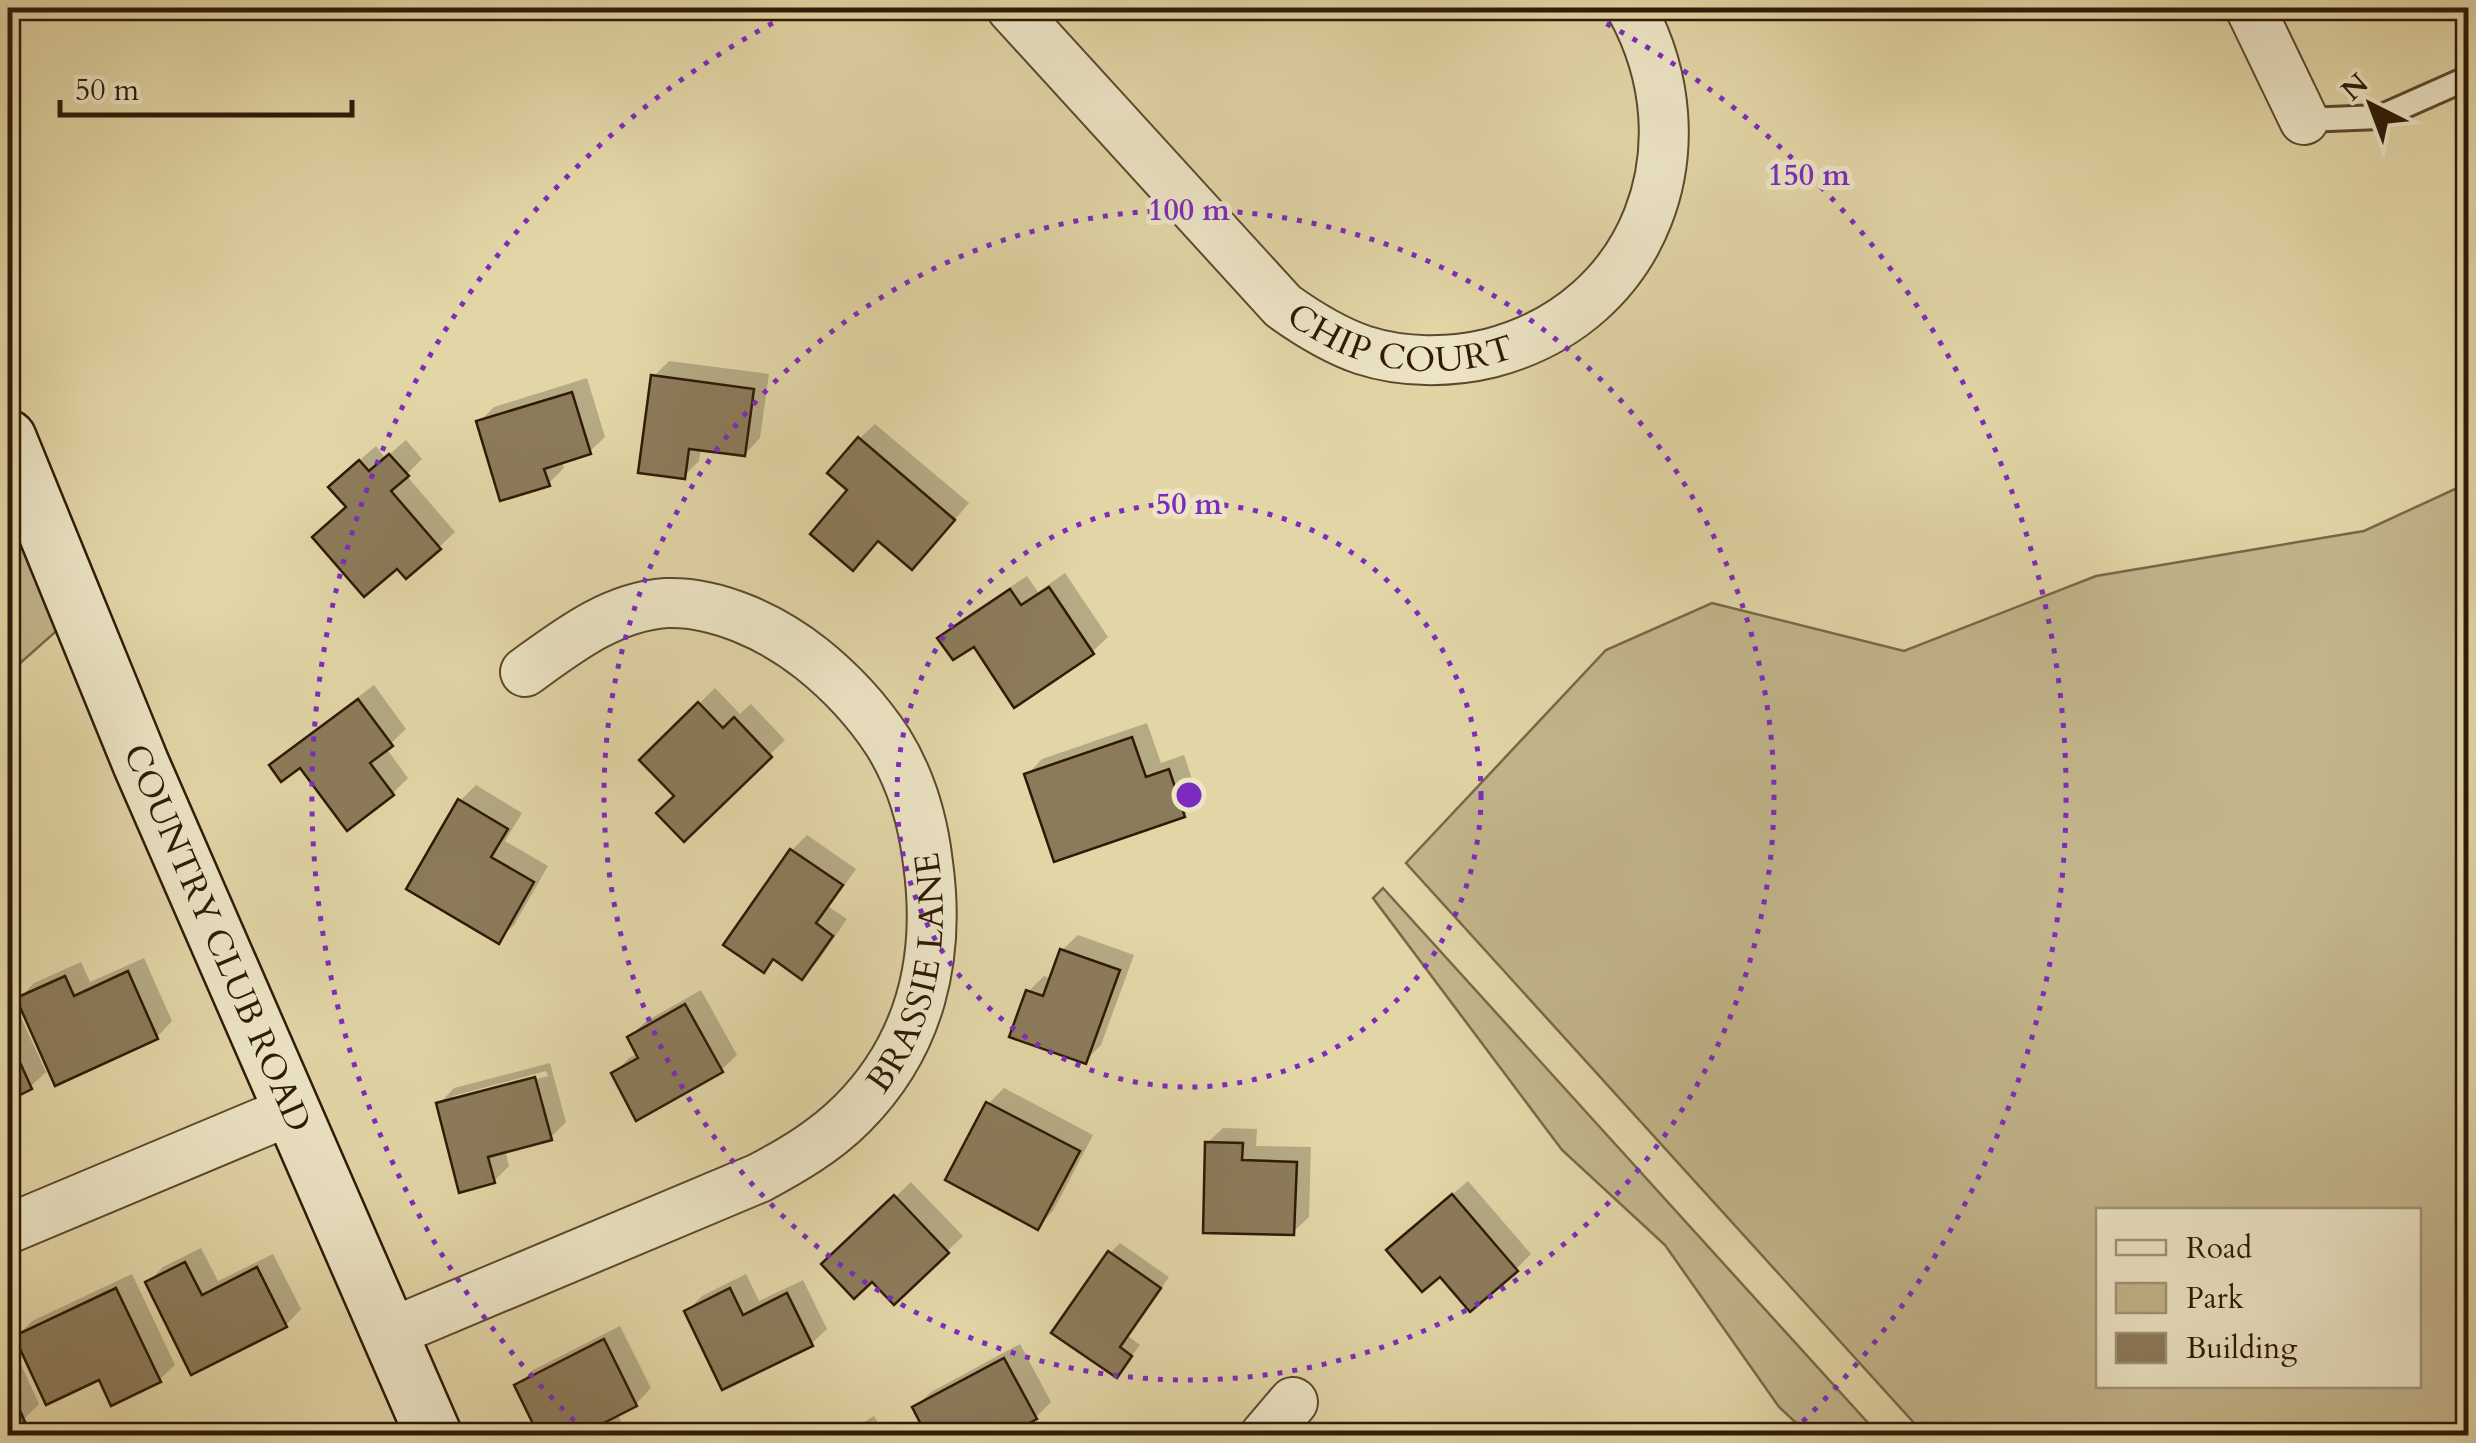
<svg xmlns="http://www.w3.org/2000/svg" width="2476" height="1443" viewBox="0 0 2476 1443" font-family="Cardo,serif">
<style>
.green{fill:#c3b58b;stroke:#786849;stroke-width:2.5;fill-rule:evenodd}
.shadow{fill:#0003;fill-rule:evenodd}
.building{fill:#8c7b5a;stroke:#2e1a07;stroke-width:2.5}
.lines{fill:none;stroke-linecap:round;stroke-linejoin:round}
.lane-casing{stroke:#5b492f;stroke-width:28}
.street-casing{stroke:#5b492f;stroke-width:52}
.secondary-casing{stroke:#2e1a07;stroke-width:60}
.lane{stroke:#ece4c5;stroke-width:22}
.street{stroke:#ece4c5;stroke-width:48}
.secondary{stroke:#ece4c5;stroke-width:55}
.ring{fill:none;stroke:#7b2cbf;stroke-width:5;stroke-dasharray:5 10}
.labels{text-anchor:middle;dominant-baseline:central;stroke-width:10;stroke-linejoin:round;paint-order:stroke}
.street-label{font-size:35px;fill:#2e1a07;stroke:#ece4c5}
.centre{fill:#7b2cbf;stroke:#ece4c5;stroke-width:5}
.ring-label{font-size:30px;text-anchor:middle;font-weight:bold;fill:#7b2cbf;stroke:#ece4c5;stroke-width:10;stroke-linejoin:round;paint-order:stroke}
</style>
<rect width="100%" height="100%" fill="#e2d5a6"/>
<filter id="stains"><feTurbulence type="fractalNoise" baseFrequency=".002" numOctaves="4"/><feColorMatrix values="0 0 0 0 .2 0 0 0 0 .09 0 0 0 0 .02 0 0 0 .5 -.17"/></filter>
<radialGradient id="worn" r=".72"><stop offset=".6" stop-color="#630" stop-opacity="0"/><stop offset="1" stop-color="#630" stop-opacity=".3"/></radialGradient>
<g class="green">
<path d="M2468,483V1435H1925L1406,863L1606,650L1712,603L1904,651L2096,576L2364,531ZM2098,1210H2418V1386H2098Z"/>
<path d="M8,492L62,626L8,674Z"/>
<path d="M1383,888L1879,1435H1809L1779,1407L1665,1245L1562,1150L1373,898Z"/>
</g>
<g class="shadow">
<path d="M669,361L769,374L760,438L745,454L701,448L699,461L684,476L653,377Z"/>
<path d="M587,378L605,437L589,452L562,461L564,468L548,484L479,422L494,407Z"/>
<path d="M875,424L969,503L927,552L851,490L859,439Z"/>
<path d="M406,440L422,459L406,475L455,532L439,547L348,506L346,472L376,446L385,458Z"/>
<path d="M1065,573L1108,637L1092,652L974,643L940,638L956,623L1027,576L1038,592Z"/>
<path d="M374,685L406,729L386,748L408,778L393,793L300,764L272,765L288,750Z"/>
<path d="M715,688L740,714L751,704L785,740L684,839L677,796L642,760Z"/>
<path d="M1147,723L1161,763L1184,755L1199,800L1184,815L1027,775L1042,759Z"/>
<path d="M476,785L522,813L505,841L548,866L514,925L498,940L460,801Z"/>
<path d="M807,835L856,869L829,907L847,919L818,961L802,976L775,958L763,969L792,850Z"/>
<path d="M1078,935L1134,955L1101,1045L1085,1061L1028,992L1044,976L1052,979L1062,950Z"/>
<path d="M144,958L172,1021L157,1037L19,999L34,983L81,962L90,982Z"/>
<path d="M701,990L737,1055L721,1070L614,1074L629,1058L638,1053L630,1037L645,1022Z"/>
<path d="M20,1016L46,1072L30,1087L8,1098V1021Z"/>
<path d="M550,1063L566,1122L550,1138L505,1150L509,1166L494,1181L439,1104L454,1088ZM546,1071L548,1076L453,1101V1096Z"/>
<path d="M1004,1088L1093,1135L1053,1211L1038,1227L988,1104Z"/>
<path d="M1223,1128L1257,1129L1256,1146L1311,1147L1309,1217L1293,1232L1207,1143Z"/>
<path d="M1468,1181L1531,1254L1516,1269L1405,1235Z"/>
<path d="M911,1182L963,1236L894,1302L872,1279L825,1264Z"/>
<path d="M1120,1243L1169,1277L1128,1336L1140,1345L1117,1375L1110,1253Z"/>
<path d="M201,1248L218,1281L273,1254L301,1309L286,1325L148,1283L163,1267Z"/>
<path d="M132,1274L175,1365L159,1380L100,1377L17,1336L32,1321Z"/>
<path d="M746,1274L759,1301L803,1280L827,1329L811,1344L687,1311L702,1296Z"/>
<path d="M620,1326L651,1388L636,1404L617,1413L621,1421L607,1436H542L518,1385L533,1370Z"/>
<path d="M8,1336L39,1404L23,1420L8,1427Z"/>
<path d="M1020,1344L1051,1402L1036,1417L915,1407L931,1392Z"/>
<path d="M874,1416L886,1436H842Z"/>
</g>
<g class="building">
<path d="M651,375L754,389L745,456L689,449L685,479L638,473Z"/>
<path d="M572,392L591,454L544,469L550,486L500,501L476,421Z"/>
<path d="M858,437L955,520L912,570L878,541L853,571L810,534L847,490L827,473Z"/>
<path d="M389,454L409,476L391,491L441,549L406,579L397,569L364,597L312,537L346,507L328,487L359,460L369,471Z"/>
<path d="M1049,587L1094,654L1014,708L974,647L953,660L937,638L1010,589L1021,605Z"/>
<path d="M358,699L393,746L370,763L394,795L347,831L300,768L281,782L269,765Z"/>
<path d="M698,702L723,728L734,717L772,757L684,842L656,813L674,796L639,760Z"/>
<path d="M1132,737L1146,777L1169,769L1185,817L1054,862L1024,774Z"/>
<path d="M458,799L508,829L491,857L534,882L499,944L406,889Z"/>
<path d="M790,849L843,885L816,923L833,936L802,980L773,959L764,973L723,945Z"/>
<path d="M1060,949L1120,970L1086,1064L1009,1037L1026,990L1043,996Z"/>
<path d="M128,971L158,1039L55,1086L16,998L65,976L74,996Z"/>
<path d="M685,1004L723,1072L636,1121L611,1073L638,1058L627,1037Z"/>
<path d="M8,1036L32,1089L8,1101Z"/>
<path d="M535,1077L552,1140L488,1157L495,1183L459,1193L436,1103Z"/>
<path d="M986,1102L1080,1151L1038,1230L945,1180Z"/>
<path d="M1205,1142L1243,1143L1242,1160L1297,1162L1294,1235L1203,1233Z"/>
<path d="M1452,1194L1518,1271L1470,1312L1440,1277L1422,1292L1386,1250Z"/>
<path d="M894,1195L949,1253L894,1305L872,1282L854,1299L821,1264Z"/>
<path d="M1108,1251L1161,1288L1120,1347L1132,1356L1117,1378L1051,1333Z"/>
<path d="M185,1262L202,1295L257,1267L287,1327L191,1375L145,1282Z"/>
<path d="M116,1288L161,1382L111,1406L99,1380L46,1405L14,1336Z"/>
<path d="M730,1288L743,1315L787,1293L813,1346L722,1390L684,1311Z"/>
<path d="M604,1339L637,1406L600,1425L606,1436H539L514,1385Z"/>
<path d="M1004,1358L1037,1419L1005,1436H927L912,1407Z"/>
<path d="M8,1384L25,1422L8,1430Z"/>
</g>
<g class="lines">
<g class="lane-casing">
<path id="lane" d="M2304,120L2380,117L2468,78"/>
</g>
<g class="street-casing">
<g id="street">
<path id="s1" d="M1011,8L1283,306C1308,324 1334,340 1363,350C1403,363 1450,363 1491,353C1647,312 1707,146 1631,8"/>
<path d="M2250,8L2304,120"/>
<path d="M8,1229L292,1110"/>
<path id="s2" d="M390,1333L759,1178C793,1160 825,1141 852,1114C921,1045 941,957 928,863C923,820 911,779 888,742C867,710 842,683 812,659C773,628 717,601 666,603C611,607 568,641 525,672"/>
<path d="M1264,1436L1293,1402"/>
</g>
</g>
<g class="secondary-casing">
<g id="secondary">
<path id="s3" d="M8,438L141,764L434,1436"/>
</g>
</g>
<use href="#lane" class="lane"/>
<use href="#street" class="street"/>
<use href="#secondary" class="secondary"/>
</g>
<g class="ring">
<circle cx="1189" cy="795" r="292"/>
<circle cx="1189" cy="795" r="585"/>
<path d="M585 1431A877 877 0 0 1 798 10M1580 10A877 877 0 0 1 1793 1431"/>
</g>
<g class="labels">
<g class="street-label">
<text stroke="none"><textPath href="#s1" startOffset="530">CHIP COURT</textPath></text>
<text stroke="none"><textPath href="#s3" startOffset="542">COUNTRY CLUB ROAD</textPath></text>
<text stroke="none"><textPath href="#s2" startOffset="672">BRASSIE LANE</textPath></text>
</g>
</g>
<circle cx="1189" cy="795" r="15" class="centre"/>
<g class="ring-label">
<text x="1809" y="185">150 m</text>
<text x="1189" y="220">100 m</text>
<text x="1189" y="514">50 m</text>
</g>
<rect width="2476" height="1443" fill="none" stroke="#e2d5a6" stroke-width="40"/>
<rect x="10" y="10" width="2456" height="1423" fill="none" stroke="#2e1a07" stroke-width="5"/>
<rect x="20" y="20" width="2436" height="1403" fill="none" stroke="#2e1a07" stroke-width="2.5"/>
<rect x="2096" y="1208" width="325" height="180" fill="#ece4c5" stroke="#a09379" stroke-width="2.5"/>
<rect x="2116" y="1240" width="50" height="15" fill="#ece4c5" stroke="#a09379" stroke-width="2.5"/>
<text x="2186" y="1258" font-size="30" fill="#2e1a07">Road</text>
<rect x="2116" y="1283" width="50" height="30" fill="#c3b58b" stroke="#a09379" stroke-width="2.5"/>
<text x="2186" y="1308" font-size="30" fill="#2e1a07">Park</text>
<rect x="2116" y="1333" width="50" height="30" fill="#8c7b5a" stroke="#a09379" stroke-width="2.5"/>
<text x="2186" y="1358" font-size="30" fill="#2e1a07">Building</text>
<g transform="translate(2371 105) rotate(318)" stroke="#ece4c5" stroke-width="8" paint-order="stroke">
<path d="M0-8L18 38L0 25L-18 38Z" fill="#2e1a07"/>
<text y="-15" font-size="28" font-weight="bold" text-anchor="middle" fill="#2e1a07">N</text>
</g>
<path d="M60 100v15h292v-15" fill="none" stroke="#2e1a07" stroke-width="5"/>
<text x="75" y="100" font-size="30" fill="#2e1a07" stroke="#ece4c5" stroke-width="8" paint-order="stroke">50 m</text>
<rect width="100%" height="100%" filter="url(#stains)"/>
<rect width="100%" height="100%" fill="url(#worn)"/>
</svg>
